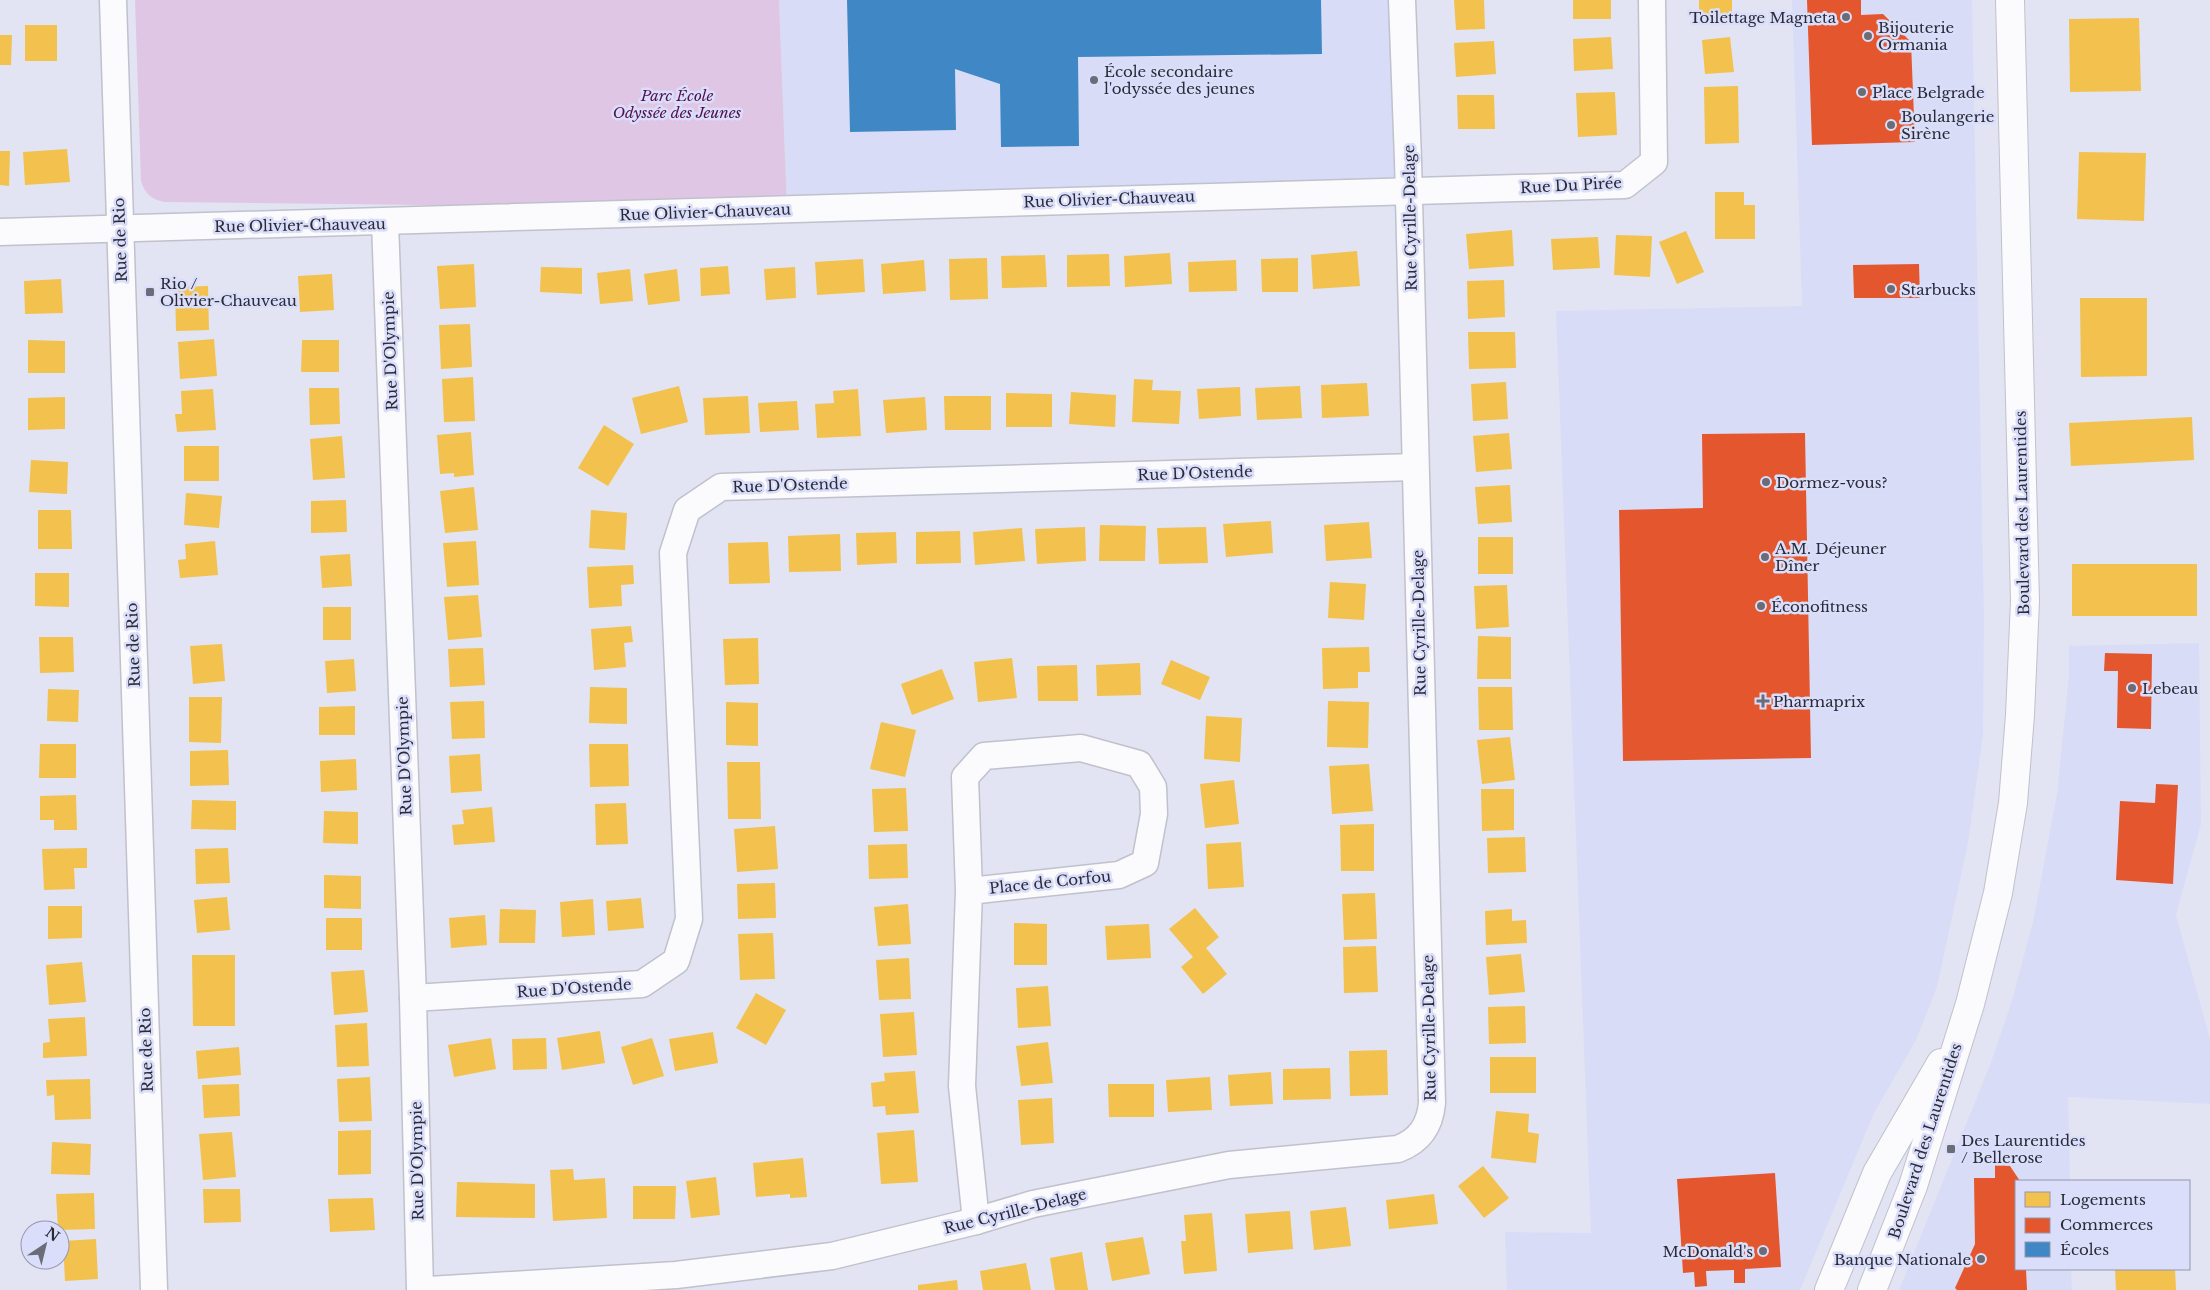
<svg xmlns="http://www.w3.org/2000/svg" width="2210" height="1290" viewBox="0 0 2210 1290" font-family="'Libre Baskerville',serif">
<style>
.built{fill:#d9dcf7}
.green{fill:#e0c6e5}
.homes{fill:#f2c14e}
.shops{fill:#e4572e}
.schools{fill:#3f88c5}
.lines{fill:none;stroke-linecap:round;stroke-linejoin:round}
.street-casing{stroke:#bfc1cc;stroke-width:29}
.secondary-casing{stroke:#bfc1cc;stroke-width:30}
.street{stroke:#fbfbfd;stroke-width:26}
.secondary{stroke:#fbfbfd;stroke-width:28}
.poi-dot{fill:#6a6c78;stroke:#dadefb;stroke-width:2}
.labels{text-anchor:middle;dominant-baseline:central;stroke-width:5;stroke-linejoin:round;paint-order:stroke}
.poi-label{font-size:15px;fill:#2a2b36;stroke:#dadefb;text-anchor:start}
.park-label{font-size:15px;font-style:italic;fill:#541050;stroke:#dadefb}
.street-label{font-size:15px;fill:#2a2b36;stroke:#dadefb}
</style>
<rect width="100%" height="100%" fill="#e2e4f3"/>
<g class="built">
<path d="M779,0H1402L1409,190L787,209Z"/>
<path d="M1792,0H1972L1984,617L1983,735L1968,843L1937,987L1916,1040L1874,1113L1800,1290H1507L1505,1232L1591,1233L1556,311L1802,306Z"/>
<path d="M2199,643L2201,824L2176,915L2210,1039V1104L2068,1097L2070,1181H2016V1269H2071L2072,1290H1899L1990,1065L2011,1004L2033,922L2057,794L2069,675V646Z"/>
</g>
<path class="green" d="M135,0H779L787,209L164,202C151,199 145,194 141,181Z"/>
<g class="homes">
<path d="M1454,0H1484L1485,29L1456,30Z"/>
<rect x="1573" y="0" width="38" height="19"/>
<rect x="1699" y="0" width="33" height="14"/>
<path d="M2139,18L2141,91L2070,92L2069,19Z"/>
<rect x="25" y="25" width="32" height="36"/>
<path d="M0,35H12L11,65H0Z"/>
<path d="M1611,37L1613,69L1574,71L1573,39Z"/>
<path d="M1730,37L1734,72L1705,74L1702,40Z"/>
<path d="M1494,41L1496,74L1456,77L1454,43Z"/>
<path d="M1738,86L1739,143L1705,144L1704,87Z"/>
<path d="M1615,92L1617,135L1578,137L1576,93Z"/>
<path d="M1457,95H1494L1495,129H1458Z"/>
<path d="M67,149L70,182L25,185L23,152Z"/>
<path d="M0,151H10L9,186L0,185Z"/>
<path d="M2079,152L2146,153L2144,221L2077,219Z"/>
<path d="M1715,192H1744V205H1755V239H1715Z"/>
<path d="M1512,230L1514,266L1469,269L1466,234Z"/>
<path d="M1686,231L1704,272L1677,284L1659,242Z"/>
<path d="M1616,235L1652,236L1650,277L1614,275Z"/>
<path d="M1598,237L1600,268L1553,270L1551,239Z"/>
<path d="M1357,251L1360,286L1313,289L1311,255Z"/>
<path d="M1170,253L1172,284L1125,287L1124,256Z"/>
<path d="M1109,254L1110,286L1067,287V255Z"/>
<path d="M1045,255L1047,287L1002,288L1001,256Z"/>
<path d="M987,258L988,299L950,300L949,259Z"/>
<path d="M1298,258V292H1262L1261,259Z"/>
<path d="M863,259L865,292L817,295L815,262Z"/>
<path d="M924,260L926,291L883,294L881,264Z"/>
<path d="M1236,260L1237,291L1189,292L1188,262Z"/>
<path d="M474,264L476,307L440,309L437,266Z"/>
<path d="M728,266L730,294L701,296L700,268Z"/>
<path d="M541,267L582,268V294L540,292Z"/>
<path d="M795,267L796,298L766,300L764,269Z"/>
<path d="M630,269L633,301L600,304L597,273Z"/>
<path d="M677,269L680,301L648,305L644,274Z"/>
<path d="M332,274L334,310L300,312L298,276Z"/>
<path d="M61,279L63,313L25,314L24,281Z"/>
<path d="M1504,280L1505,317L1468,319L1467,281Z"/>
<path d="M208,286L209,330L176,331L175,287Z"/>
<path d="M2080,298H2147V376L2081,377Z"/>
<path d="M470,324L472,367L441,369L439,325Z"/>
<path d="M1468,332H1515L1516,368L1469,369Z"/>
<path d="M214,339L217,376L180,379L178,342Z"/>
<path d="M28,340L65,341V373H28Z"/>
<path d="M302,340H339V372H301Z"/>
<path d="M473,377L475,421L444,422L442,379Z"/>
<path d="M1134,379L1153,380L1152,390L1181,391L1179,424L1132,422Z"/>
<path d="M1506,382L1508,419L1473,421L1471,384Z"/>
<path d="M1367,383L1369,416L1322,418L1321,385Z"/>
<path d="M679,386L688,422L641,434L632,398Z"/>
<path d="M1300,386L1302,418L1257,420L1255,388Z"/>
<path d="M1240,387L1241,416L1199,419L1197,389Z"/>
<path d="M309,388H339L340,424L310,425Z"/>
<path d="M213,389L216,430L177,432L175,414H182L181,391Z"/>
<path d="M858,389L861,436L817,438L815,404L834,403L833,391Z"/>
<path d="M1071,392L1116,395L1115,427L1069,424Z"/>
<path d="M1006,393L1052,394V427H1006Z"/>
<path d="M748,396L750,433L705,435L703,398Z"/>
<path d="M944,396H991V430H945Z"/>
<path d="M65,397V429L28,430V398Z"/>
<path d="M925,397L927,430L886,433L883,400Z"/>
<path d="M797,401L799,430L760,432L758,403Z"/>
<path d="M2192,417L2194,460L2071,466L2069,423Z"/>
<path d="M604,425L634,444L608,486L578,468Z"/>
<path d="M471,432L474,475L454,477V473L440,474L437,435Z"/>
<path d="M1509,433L1512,469L1476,472L1473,436Z"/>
<path d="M342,436L345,478L313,480L310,439Z"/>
<rect x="184" y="446" width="35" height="35"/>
<path d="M31,460L68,462L67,494L29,492Z"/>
<path d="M1510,485L1512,522L1478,524L1475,487Z"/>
<path d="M474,487L478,530L445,533L440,491Z"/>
<path d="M186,493L222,496L219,528L184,525Z"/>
<path d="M346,500L347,532L311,533V501Z"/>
<path d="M38,510H71L72,549H38Z"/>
<path d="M591,510L627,513L625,550L589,548Z"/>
<path d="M1271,521L1273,553L1226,557L1223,524Z"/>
<path d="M1369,522L1372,558L1326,561L1324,525Z"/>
<path d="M1100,525L1146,526L1145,561H1099Z"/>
<path d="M1085,527L1086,561L1037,564L1035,529Z"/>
<path d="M1206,527L1208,563L1159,564L1157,528Z"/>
<path d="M1022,528L1025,561L975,565L973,532Z"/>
<path d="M960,531L961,563L916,564V532Z"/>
<path d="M896,532L897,563L857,565L856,533Z"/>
<path d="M840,534L841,571L789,572L788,536Z"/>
<rect x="1478" y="537" width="35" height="37"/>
<path d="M215,541L218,575L180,578L178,560L186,559L185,544Z"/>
<path d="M476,541L479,585L447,587L443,543Z"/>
<path d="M768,542L770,583L729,584L728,543Z"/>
<path d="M350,554L352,586L322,588L320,556Z"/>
<rect x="2072" y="564" width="125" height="52"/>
<path d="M633,565L634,584L621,585L622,606L589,608L587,567Z"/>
<path d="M35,573H69V607L35,606Z"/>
<path d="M1330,582L1366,584L1364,620L1328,618Z"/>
<path d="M1507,585L1509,627L1476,629L1474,586Z"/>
<path d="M478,595L482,637L448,640L444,597Z"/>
<rect x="323" y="607" width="28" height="33"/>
<path d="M631,626L633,642L624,643L626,667L594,670L591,629Z"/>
<path d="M1478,636L1511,637V679H1477Z"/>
<path d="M39,637H73L74,672L40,673Z"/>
<path d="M758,638L759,684L725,685L723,639Z"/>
<path d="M222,644L225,681L193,684L190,646Z"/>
<path d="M1369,647L1370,672H1358V688L1323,689L1322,648Z"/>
<path d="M483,648L485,685L450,687L448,649Z"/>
<path d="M1012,658L1017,698L978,702L974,662Z"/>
<path d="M354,659L356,691L327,693L325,661Z"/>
<path d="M1171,660L1210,677L1200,700L1161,684Z"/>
<path d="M1140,663L1141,695L1097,696L1096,665Z"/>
<path d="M1077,665L1078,701H1038L1037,666Z"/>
<path d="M942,669L954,699L912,715L901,684Z"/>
<path d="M590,687L627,688V724L589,723Z"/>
<path d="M1478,687H1512L1513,730H1479Z"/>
<path d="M48,689L79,690L78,722L47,721Z"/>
<path d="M189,697H222L221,743L189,742Z"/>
<path d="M484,701L485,738L452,739L450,702Z"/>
<path d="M1328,701L1369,702L1368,748L1327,747Z"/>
<path d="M726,702L758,703V746L726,745Z"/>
<path d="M355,706V735H319V707Z"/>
<path d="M1206,716L1242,718L1240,762L1204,759Z"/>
<path d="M881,722L916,730L905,777L870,769Z"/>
<path d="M1510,737L1515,780L1482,784L1477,740Z"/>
<path d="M40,744H76V778H39Z"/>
<path d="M589,744H628L629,786L590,787Z"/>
<path d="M228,750L229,785L190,786V751Z"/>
<path d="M480,754L482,791L451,793L449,756Z"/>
<path d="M356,759L357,790L321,792L320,761Z"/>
<path d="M727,762H760L761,819H728Z"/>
<path d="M1369,764L1373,811L1332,814L1329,766Z"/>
<path d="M1234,780L1239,824L1205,828L1200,784Z"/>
<path d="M906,788L908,831L874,832L872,789Z"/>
<path d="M1481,789H1514V830L1482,831Z"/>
<path d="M76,795L77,830H54V820H40V796Z"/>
<path d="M192,800L236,801V830L191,829Z"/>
<path d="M626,803L628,844L596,845L595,804Z"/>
<path d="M492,807L495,842L454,845L452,825L464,824L462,810Z"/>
<path d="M324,811L358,812V844L323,843Z"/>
<path d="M1374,824V871H1341L1340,825Z"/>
<path d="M775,826L778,869L737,872L734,829Z"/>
<path d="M1525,837L1526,872L1488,873L1487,838Z"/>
<path d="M1241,842L1244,887L1208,889L1206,844Z"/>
<path d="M907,844L908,878L869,879L868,845Z"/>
<path d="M87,848V868H74L75,889L44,890L42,849Z"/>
<path d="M228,848L230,883L196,884L195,849Z"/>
<path d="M324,875L361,876V909L324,908Z"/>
<path d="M775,883L776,918L738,919L737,884Z"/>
<path d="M1375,893L1377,939L1344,940L1342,894Z"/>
<path d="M227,897L230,930L197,933L194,900Z"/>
<path d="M641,898L644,928L608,931L606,901Z"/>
<path d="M593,899L595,935L562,937L560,902Z"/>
<path d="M908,904L911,944L878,946L874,907Z"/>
<path d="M48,906H82V938L48,939Z"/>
<path d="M1195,908L1219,937L1206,948L1227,974L1203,994L1181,967L1193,957L1169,929Z"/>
<path d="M500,909L536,910L535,943H499Z"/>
<path d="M1512,909V921L1526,920L1527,943L1486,945L1485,911Z"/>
<path d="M485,915L487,945L451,948L449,918Z"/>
<rect x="326" y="918" width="36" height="32"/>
<path d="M1014,923L1047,924V965H1014Z"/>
<path d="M1149,924L1151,958L1107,960L1105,926Z"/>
<path d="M773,933L775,979L740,980L738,934Z"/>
<path d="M1376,946L1378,992L1344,993L1343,947Z"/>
<path d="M1521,954L1525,992L1489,995L1486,957Z"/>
<path d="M192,955H235V1026H193Z"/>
<path d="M909,958L911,999L879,1000L876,960Z"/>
<path d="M82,962L86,1002L49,1005L46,965Z"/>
<path d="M364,970L368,1012L334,1015L331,972Z"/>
<path d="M1048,986L1051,1026L1018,1028L1016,988Z"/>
<path d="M756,993L786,1010L766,1045L736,1028Z"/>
<path d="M1525,1006L1526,1043L1489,1044L1488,1007Z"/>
<path d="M914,1012L917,1055L883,1057L880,1014Z"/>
<path d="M85,1017L87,1056L43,1058V1043L50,1042L48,1019Z"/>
<path d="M367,1023L369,1066L337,1067L335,1025Z"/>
<path d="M600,1031L605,1063L562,1070L557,1038Z"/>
<path d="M713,1032L718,1063L675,1071L669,1039Z"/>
<path d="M491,1038L496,1069L454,1077L448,1045Z"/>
<path d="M546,1038L547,1069L513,1070L512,1039Z"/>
<path d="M652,1038L664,1076L633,1085L621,1047Z"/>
<path d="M1048,1042L1053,1083L1021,1086L1016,1046Z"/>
<path d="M239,1047L241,1075L198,1079L196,1051Z"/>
<path d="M1387,1050L1388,1095L1350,1096L1349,1051Z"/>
<rect x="1490" y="1057" width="46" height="36"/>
<path d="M1330,1068L1331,1099L1283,1100V1069Z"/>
<path d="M915,1071L919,1113L886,1115L885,1106L873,1107L871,1083L885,1081L884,1073Z"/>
<path d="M1271,1072L1273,1104L1230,1106L1228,1075Z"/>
<path d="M370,1077L372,1121L339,1122L337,1079Z"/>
<path d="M1210,1077L1212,1110L1168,1112L1166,1080Z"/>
<path d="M90,1079L91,1119L55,1120L54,1095L47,1096L46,1080Z"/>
<path d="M239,1084L240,1116L204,1118L202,1085Z"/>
<path d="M1108,1084H1154V1117H1109Z"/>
<path d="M1052,1098L1054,1143L1021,1145L1018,1100Z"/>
<path d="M1496,1111L1529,1114L1528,1132L1539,1134L1536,1163L1491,1158Z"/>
<path d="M371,1130V1174L338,1175V1131Z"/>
<path d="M914,1130L918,1182L881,1184L877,1133Z"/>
<path d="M232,1132L236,1177L203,1180L199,1134Z"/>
<path d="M52,1142L91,1144L90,1175L51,1174Z"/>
<path d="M803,1158L807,1197L790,1198V1194L756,1197L753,1163Z"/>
<path d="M1483,1166L1509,1198L1484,1218L1458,1186Z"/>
<path d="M573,1169L574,1180L605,1178L607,1218L553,1221L550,1170Z"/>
<path d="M716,1177L720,1215L691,1218L686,1181Z"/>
<path d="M457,1182L535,1184V1218L456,1217Z"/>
<path d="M633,1186H676L675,1219H633Z"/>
<path d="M203,1189H240L241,1222L204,1223Z"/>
<path d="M94,1193L95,1229L58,1230L56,1194Z"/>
<path d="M1434,1194L1438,1224L1389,1229L1386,1200Z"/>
<path d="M373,1198L375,1230L330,1232L328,1199Z"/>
<path d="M1346,1207L1351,1246L1314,1250L1310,1211Z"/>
<path d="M1290,1211L1293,1249L1248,1253L1245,1214Z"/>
<path d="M1212,1213L1217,1271L1184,1274L1181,1241H1186L1184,1215Z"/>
<path d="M1143,1237L1150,1274L1112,1281L1105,1243Z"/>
<path d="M96,1239L98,1279L65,1281L63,1241Z"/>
<path d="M1082,1252L1088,1290H1055L1050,1258Z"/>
<path d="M1026,1263L1031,1290H983L980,1271Z"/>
<path d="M2115,1269H2175L2176,1290H2116Z"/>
<path d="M957,1280L958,1290H918V1285Z"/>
</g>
<g class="shops">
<path d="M1807,0H1861V15L1883,14L1911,42L1915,142L1812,145Z"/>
<path d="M1919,264L1920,298H1854L1853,265Z"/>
<path d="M1805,433L1811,758L1623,761L1619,510L1703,508L1702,434Z"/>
<path d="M2105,653L2152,654L2151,729L2117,728L2118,671H2104Z"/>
<path d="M2156,784L2178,785L2173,884L2116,880L2120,801L2155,803Z"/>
<path d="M1995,1165L2010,1166L2020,1181H2016V1269H2026L2027,1290H1957L1955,1288L1975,1244L1974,1178H1995Z"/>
<path d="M1775,1173L1781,1267L1745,1269V1283H1734V1270L1706,1271L1707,1286L1695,1287L1694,1272L1683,1273L1677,1179Z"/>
</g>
<path class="schools" d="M847,0H1321L1322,54L1078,57L1079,146L1001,147L1000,84L955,69L956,130L850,132Z"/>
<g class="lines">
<g class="street-casing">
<g id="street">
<path d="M113,0L154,1290"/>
<path d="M385,222L413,998L420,1290"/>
<path d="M0,232L1625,185L1654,162L1652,0"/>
<path d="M969,891L1119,875L1145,863L1154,814L1153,787L1139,764L1081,748L984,756L965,777L969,891L962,1086L976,1221"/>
<path d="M413,998L642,984L676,961L689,919L673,553L687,510L721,487L1415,467"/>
<path d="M429,1290L676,1275L832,1256L976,1221L1033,1204L1229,1165L1398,1149C1419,1141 1430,1126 1432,1103L1408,160L1402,0"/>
</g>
</g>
<g class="secondary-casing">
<g id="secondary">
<path d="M1829,1290L1877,1173L1941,1063"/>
<path d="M1872,1290L1913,1186L1970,1004L1998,893L2013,803L2020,715L2025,601L2010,0"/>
</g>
</g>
<use href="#street" class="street"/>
<use href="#secondary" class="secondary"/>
</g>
<g class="poi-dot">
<circle cx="1846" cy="17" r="5"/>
<circle cx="1868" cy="36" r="5"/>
<circle cx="1094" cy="80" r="5"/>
<circle cx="1862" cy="92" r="5"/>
<circle cx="1891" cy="125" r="5"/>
<circle cx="1891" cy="289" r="5"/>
<rect x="145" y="287" width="10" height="10" rx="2.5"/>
<circle cx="1766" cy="482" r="5"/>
<circle cx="1765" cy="557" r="5"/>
<circle cx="1761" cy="606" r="5"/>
<circle cx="2132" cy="688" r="5"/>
<path d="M1760.5 693.5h5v5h5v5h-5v5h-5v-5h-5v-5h5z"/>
<rect x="1946" y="1144" width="10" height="10" rx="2.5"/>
<circle cx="1763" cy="1251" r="5"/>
<circle cx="1981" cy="1259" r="5"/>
</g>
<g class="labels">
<g class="poi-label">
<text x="1836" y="17" text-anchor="end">Toilettage Magneta</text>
<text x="1878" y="27">Bijouterie<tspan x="1878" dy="17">Ormania</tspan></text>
<text x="1104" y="71">École secondaire<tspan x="1104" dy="17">l'odyssée des jeunes</tspan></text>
<text x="1872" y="92">Place Belgrade</text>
<text x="1901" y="116">Boulangerie<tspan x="1901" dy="17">Sirène</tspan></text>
<text x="160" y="283">Rio /<tspan x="160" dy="17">Olivier-Chauveau</tspan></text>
<text x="1901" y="289">Starbucks</text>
<text x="1776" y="482">Dormez-vous?</text>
<text x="1775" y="548">A.M. Déjeuner<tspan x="1775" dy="17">Dîner</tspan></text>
<text x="1771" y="606">Éconofitness</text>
<text x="2142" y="688">Lebeau</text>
<text x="1773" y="701">Pharmaprix</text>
<text x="1961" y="1140">Des Laurentides<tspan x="1961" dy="17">/ Bellerose</tspan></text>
<text x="1753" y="1251" text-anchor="end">McDonald's</text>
<text x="1971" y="1259" text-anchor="end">Banque Nationale</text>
</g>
<g class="park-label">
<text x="677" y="95">Parc École<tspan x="677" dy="17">Odyssée des Jeunes</tspan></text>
</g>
<g class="street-label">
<text transform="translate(1571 185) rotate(-3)">Rue Du Pirée</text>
<text transform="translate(1109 199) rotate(-2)">Rue Olivier-Chauveau</text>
<text transform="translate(705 212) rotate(-2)">Rue Olivier-Chauveau</text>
<text transform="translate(1410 218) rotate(-91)">Rue Cyrille-Delage</text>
<text transform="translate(300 225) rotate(-1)">Rue Olivier-Chauveau</text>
<text transform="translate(120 240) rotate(-92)">Rue de Rio</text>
<text transform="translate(390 351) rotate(-92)">Rue D'Olympie</text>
<text transform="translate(1195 473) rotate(-2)">Rue D'Ostende</text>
<text transform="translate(790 485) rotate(-2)">Rue D'Ostende</text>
<text transform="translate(2022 513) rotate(-91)">Boulevard des Laurentides</text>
<text transform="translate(1419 623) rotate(-91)">Rue Cyrille-Delage</text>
<text transform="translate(133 645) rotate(-92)">Rue de Rio</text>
<text transform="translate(404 756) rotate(-92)">Rue D'Olympie</text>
<text transform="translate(1050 882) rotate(-6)">Place de Corfou</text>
<text transform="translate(574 988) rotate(-4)">Rue D'Ostende</text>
<text transform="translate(1429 1028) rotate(-91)">Rue Cyrille-Delage</text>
<text transform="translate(146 1050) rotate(-92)">Rue de Rio</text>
<text transform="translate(1925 1141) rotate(-72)">Boulevard des Laurentides</text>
<text transform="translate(417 1161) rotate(-91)">Rue D'Olympie</text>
<text transform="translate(1015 1211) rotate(-14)">Rue Cyrille-Delage</text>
</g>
</g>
<rect x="2015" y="1180" width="175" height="90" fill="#dadefb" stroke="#9496ac"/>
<rect x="2025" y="1192" width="25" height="15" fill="#f2c14e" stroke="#9496ac"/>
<text x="2060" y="1205" font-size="15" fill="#2a2b36">Logements</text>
<rect x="2025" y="1218" width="25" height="15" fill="#e4572e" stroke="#9496ac"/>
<text x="2060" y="1230" font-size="15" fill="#2a2b36">Commerces</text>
<rect x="2025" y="1242" width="25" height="15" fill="#3f88c5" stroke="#9496ac"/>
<text x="2060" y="1255" font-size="15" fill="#2a2b36">Écoles</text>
<g transform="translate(45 1245) rotate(35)"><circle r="24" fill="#dadefb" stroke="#9496ac"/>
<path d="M0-4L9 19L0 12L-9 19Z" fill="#6a6c78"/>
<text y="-8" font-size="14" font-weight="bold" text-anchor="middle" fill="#2a2b36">N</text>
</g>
</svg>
